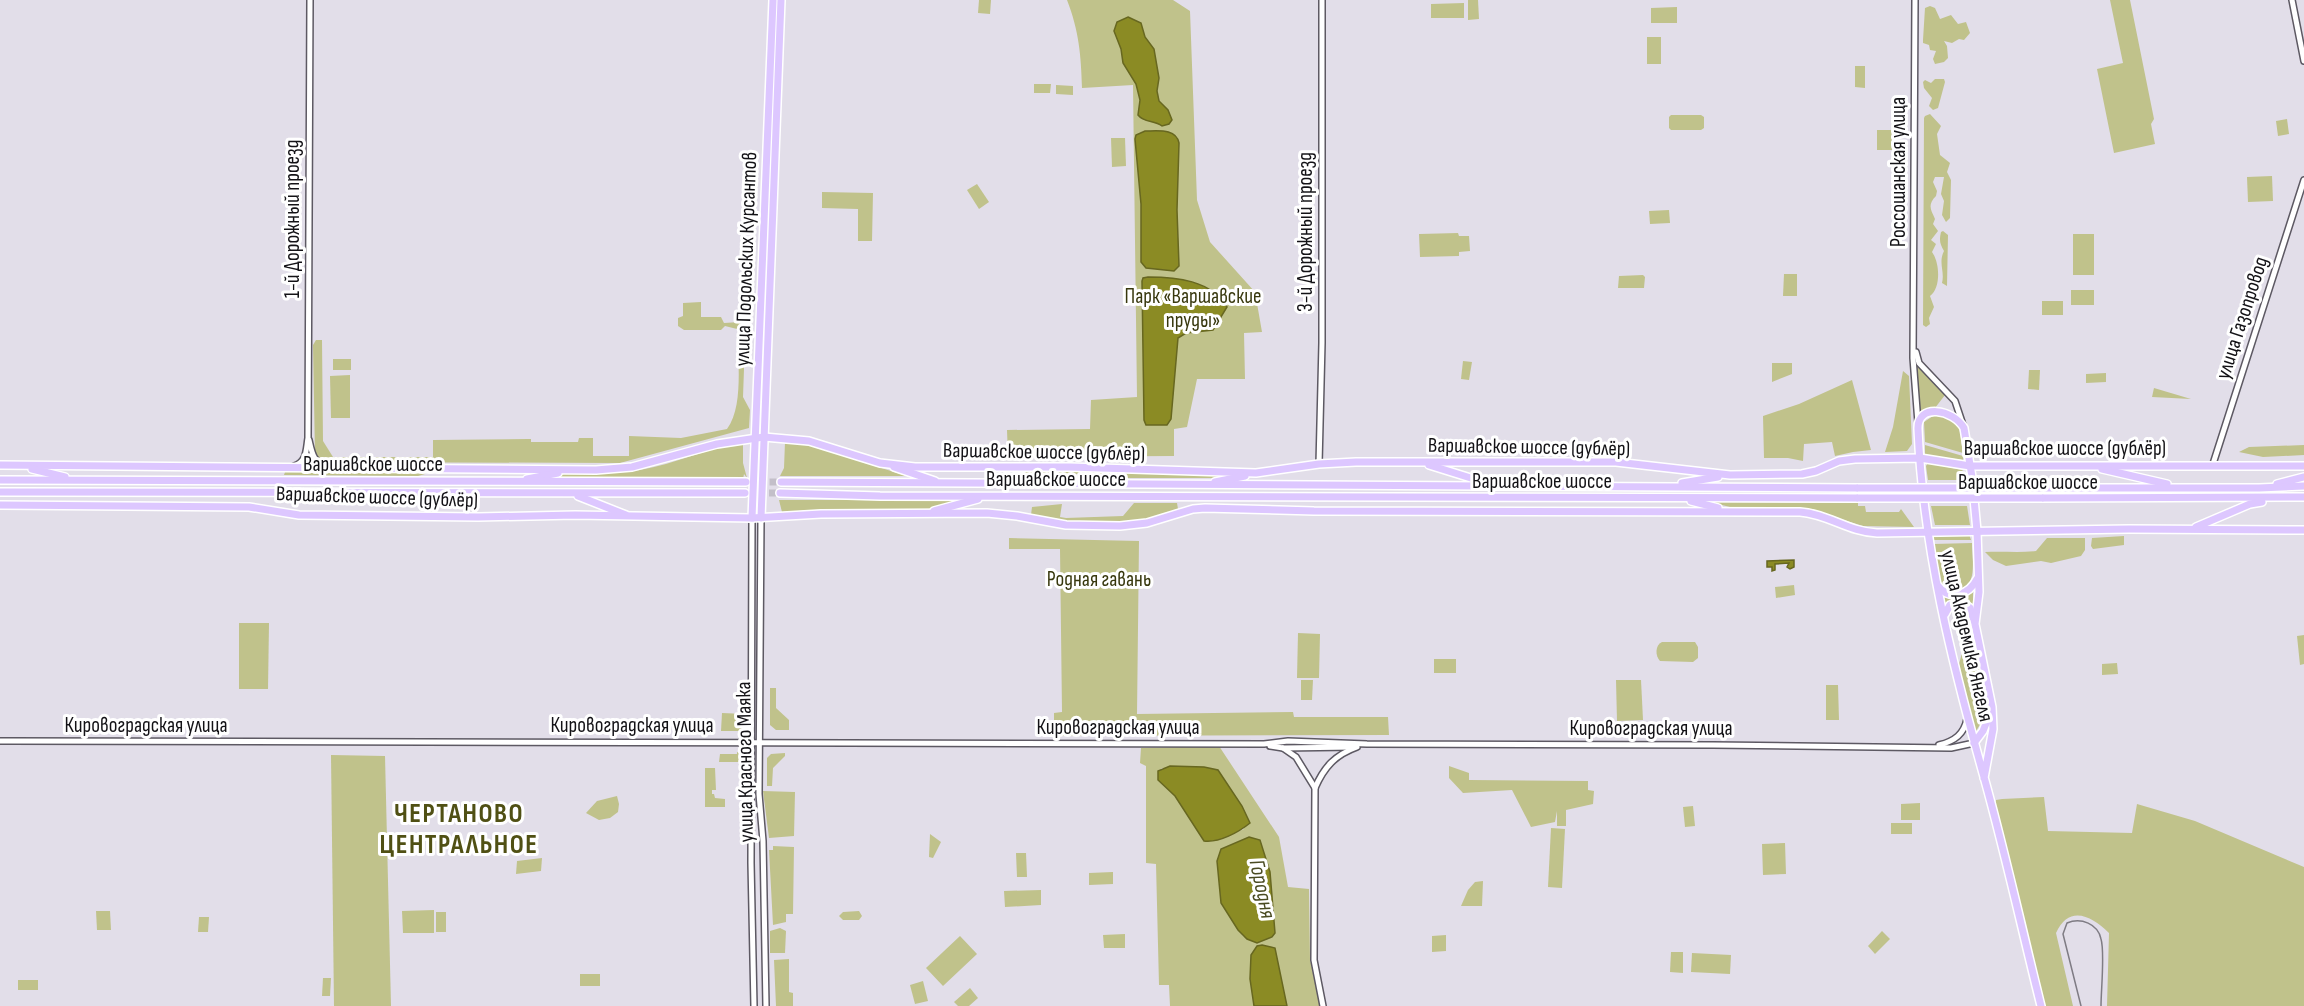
<svg xmlns="http://www.w3.org/2000/svg" width="2304" height="1006" viewBox="0 0 2304 1006" font-family="'Sofia Sans Condensed',sans-serif">
<style>
.green{fill:#c0c28b;fill-rule:evenodd}
.water{fill:#8b8b24;stroke:#676720;stroke-width:1.5}
.lines{fill:none;stroke-linecap:round;stroke-linejoin:round}
.major-tunnel{stroke:#c3bfc9;stroke-width:7;stroke-dasharray:7 3.5;stroke-linecap:butt}
.minor-casing{stroke:#5d5963;stroke-width:8}
.major-casing{stroke:#fff;stroke-width:10}
.minor{stroke:#fff;stroke-width:5}
.major{stroke:#ddc7ff;stroke-width:7}
.tram{stroke:#7f7c84;stroke-width:1.5}
.major-bridge-casing{stroke:#fff;stroke-width:10;stroke-linecap:butt}
.major-bridge{stroke:#ddc7ff;stroke-width:7}
.labels{text-anchor:middle;dominant-baseline:central;stroke-width:6;stroke-linejoin:round;paint-order:stroke}
.street-label{font-size:21px;fill:#131216;stroke:#fff}
.park-label{font-size:21px;fill:#38380e;stroke:#fff}
.water-label{font-size:22px;font-style:italic;fill:#4a4b22;stroke:#fff}
.district-label{font-size:27px;font-weight:bold;letter-spacing:1.5px;fill:#505014;stroke:#fff}
</style>
<rect width="100%" height="100%" fill="#e2dee9"/>
<g class="green">
<path d="M979,0H991L990,14L978,13Z"/>
<path d="M1067,0H1173L1190,11L1197,200L1210,242L1255,292L1262,332L1244,333L1245,379H1197L1187,427L1174,429V456L1008,457L1007,430L1090,429L1091,400L1137,397L1133,85L1082,88C1081,55 1079,31 1067,0Z"/>
<path d="M1468,0H1478L1479,19L1468,20Z"/>
<path d="M2110,0H2130L2154,119L2151,124L2155,144L2114,153L2097,69L2123,63Z"/>
<path d="M1464,3V18H1431V4Z"/>
<path d="M1930,6L1935,8L1940,19L1951,15L1958,24L1966,22L1970,33L1964,40L1959,39L1952,43L1944,41L1947,46L1948,58L1944,62L1935,64L1933,59L1936,51L1930,50L1929,45L1923,43V40L1925,8Z"/>
<path d="M1677,7V23H1651V8Z"/>
<rect x="1647" y="37" width="14" height="27"/>
<path d="M1855,66H1865V88L1855,87Z"/>
<path d="M1935,79H1944L1945,82L1938,108L1933,110L1929,106L1932,98L1924,88L1923,82L1925,80L1931,83Z"/>
<path d="M1034,84H1051L1050,93H1034Z"/>
<path d="M1056,85L1073,86V95L1056,94Z"/>
<path d="M1930,114L1941,126L1937,134L1940,155L1950,163L1947,172L1951,180L1950,218L1946,222L1942,215L1944,201L1941,194L1944,177H1935L1933,182L1937,191L1936,196C1927,205 1931,210 1935,219L1933,224L1938,231L1931,240L1936,244L1932,252C1940,263 1941,288 1930,296L1934,307L1929,318L1930,324L1926,327L1923,325L1924,118L1925,116Z"/>
<path d="M1671,115H1701L1704,117V128L1701,130H1671L1669,128V117Z"/>
<path d="M2287,119L2289,134L2278,136L2276,121Z"/>
<path d="M1877,130H1893L1892,150H1877Z"/>
<path d="M1111,138H1125L1126,166L1112,167Z"/>
<path d="M2272,176L2273,201L2248,202L2247,177Z"/>
<path d="M977,184L989,202L979,209L967,190Z"/>
<path d="M822,192L873,193L872,241H858V209L822,208Z"/>
<path d="M1669,210L1670,223L1650,224L1649,211Z"/>
<path d="M1943,231L1948,235L1947,286L1942,283C1945,271 1938,263 1944,251C1940,244 1939,241 1941,232Z"/>
<path d="M1458,233L1459,236H1469L1470,251L1459,252V256L1420,257L1419,234Z"/>
<rect x="2073" y="234" width="21" height="41"/>
<path d="M1784,274H1797V296H1783Z"/>
<path d="M1643,275L1645,277L1644,288H1618L1619,276Z"/>
<rect x="2071" y="290" width="23" height="15"/>
<rect x="2042" y="301" width="21" height="14"/>
<path d="M701,302V317H721L724,323L740,322L743,327L737,329L725,326L721,330H684L678,326V318L683,316V303Z"/>
<path d="M738,339L745,341L743,397L750,410L749,428L620,463L325,462L315,456L313,345L316,340H322L323,441L333,457H433V440L528,439H531V442H578L579,438H593V456H629V436L681,438L727,429C743,408 738,365 738,339Z"/>
<rect x="333" y="359" width="18" height="11"/>
<path d="M1463,361L1472,362L1469,380L1461,379Z"/>
<path d="M1772,363H1792V374L1772,382Z"/>
<path d="M1917,365L1945,395L1935,408L1927,410L1920,414Z"/>
<path d="M2029,370H2040L2039,390L2028,389Z"/>
<path d="M1903,371L1909,376L1912,444L1907,451L1885,452L1893,427Z"/>
<path d="M2106,373V382L2086,383V374Z"/>
<path d="M350,375V418H331L330,376Z"/>
<path d="M1852,380L1871,450L1853,452L1835,456L1832,442L1804,444L1803,461L1788,458H1764L1763,416L1799,404Z"/>
<path d="M2154,388L2191,399L2152,397Z"/>
<path d="M1933,416C1963,417 1959,427 1963,453L1925,442L1924,422Z"/>
<path d="M743,442V463L747,478L744,474L743,479H552V477C575,469 613,474 640,470C675,464 708,448 743,442Z"/>
<path d="M785,442L811,446L907,476H780L784,468Z"/>
<path d="M1925,445L1963,456V460L1925,455Z"/>
<path d="M2304,445V455L2263,457L2239,452L2249,447Z"/>
<path d="M1928,463L1962,470L1965,473L1963,474V480H1928L1926,466Z"/>
<path d="M1025,469L1143,471L1226,476L1217,478H1099L1084,476L1083,474L1025,473Z"/>
<path d="M285,472H426L425,474L418,476L284,475Z"/>
<path d="M779,500H954L955,502L931,509H830L782,512Z"/>
<path d="M1710,502L1858,503V506H1865L1866,512H1899L1901,509L1914,527L1863,526L1809,509L1730,507Z"/>
<path d="M1134,503H1177L1178,509C1166,513 1154,517 1142,520C1106,528 1066,522 1031,515L1032,507L1062,504L1060,517L1066,518L1123,516Z"/>
<path d="M1931,506H1967L1970,525H1935Z"/>
<path d="M1969,534L1971,540H1933V537Z"/>
<path d="M2124,536V545L2093,549L2091,546L2092,538Z"/>
<path d="M1009,538L1139,541L1137,714L1293,712L1294,717H1388L1389,735L1054,736V713L1062,712L1060,549H1009Z"/>
<path d="M2047,538H2085V550L2081,556L2051,563L2041,561L2006,566L1993,560L1985,552C2003,551 2018,553 2036,551Z"/>
<path d="M1972,543C1972,561 1979,588 1955,592C1950,592 1945,591 1942,587C1935,577 1935,556 1933,544Z"/>
<path d="M1794,585L1795,595L1776,598L1775,587Z"/>
<path d="M1973,590V606L1961,600L1946,605L1944,598L1960,597Z"/>
<path d="M239,623H269L268,689H239Z"/>
<path d="M1298,633L1320,634L1319,678H1297Z"/>
<path d="M2304,635V664L2300,665L2297,636Z"/>
<path d="M1662,642H1695L1698,647V658L1693,662L1660,661C1655,656 1655,645 1662,642Z"/>
<path d="M1962,653L1964,661L1977,658C1989,684 1992,710 1974,734L1959,664Z"/>
<rect x="1434" y="659" width="22" height="14"/>
<path d="M2117,663L2118,674L2102,675V664Z"/>
<path d="M1301,680H1313L1312,700H1301Z"/>
<path d="M1641,680L1643,720L1617,721L1616,680Z"/>
<path d="M1826,685H1838L1839,720H1826Z"/>
<path d="M770,688H776V708L789,720V730H776L770,725Z"/>
<path d="M722,713L745,714V726L739,731H721Z"/>
<path d="M1219,746L1279,837L1288,887L1309,889L1310,959L1320,1006H1287L1258,948L1251,955L1250,979L1254,1006H1170L1169,985H1159L1156,864L1146,863V766L1140,763L1141,748ZM1162,768L1218,770L1244,829L1221,839L1188,816L1175,796L1158,780V771ZM1249,837L1260,840L1270,872L1275,933L1257,943L1243,936L1238,930L1221,903L1217,861L1221,849Z"/>
<path d="M737,752C751,757 747,770 748,782H745V762H719L720,754H737Z"/>
<path d="M785,753V756L773,768L772,786H767V758L771,754Z"/>
<path d="M331,755L385,756L391,1006H334Z"/>
<path d="M1449,766L1469,773V780L1588,781V790L1594,791L1593,804L1566,810V826H1557V811L1555,822L1531,827L1512,790L1463,793L1449,778Z"/>
<path d="M705,768H715L716,790H712V794H714L715,798L725,799V807H705Z"/>
<path d="M763,791L795,792L794,836L769,838Z"/>
<path d="M617,796L619,804L618,812L610,818L599,820L586,813L597,801Z"/>
<path d="M2044,797L2048,831L2132,833L2137,804L2195,821L2304,867V1006H2107L2109,933C2092,916 2069,904 2056,933L2073,1006H2044L1995,804L1996,800L2002,799Z"/>
<path d="M1920,803V820H1901V804Z"/>
<path d="M1693,806L1695,826L1685,827L1683,807Z"/>
<rect x="1891" y="823" width="21" height="11"/>
<path d="M1551,828L1565,829L1562,888L1548,887Z"/>
<path d="M930,834L941,842L933,858L929,857Z"/>
<path d="M1785,843L1786,874L1763,875L1762,844Z"/>
<path d="M773,846L794,847L793,914H786V922L773,925L769,850H773Z"/>
<path d="M1016,853H1026L1027,877H1017Z"/>
<path d="M542,858L541,871L516,874L517,861Z"/>
<path d="M1113,872V884L1089,885V873Z"/>
<path d="M1483,881L1482,906H1461L1468,890L1475,882Z"/>
<path d="M1041,890V905L1005,907L1004,891Z"/>
<path d="M434,910V933H403L402,911Z"/>
<path d="M96,911H110L111,930H97Z"/>
<path d="M859,911L862,916L859,920H843L839,916L843,912Z"/>
<rect x="436" y="912" width="10" height="20"/>
<path d="M199,917H209L208,932H198Z"/>
<path d="M780,928L786,931L785,953H770V931Z"/>
<path d="M1882,931L1890,939L1875,954L1868,946Z"/>
<path d="M1125,934V948H1104L1103,935Z"/>
<path d="M1446,935V951L1432,952V936Z"/>
<path d="M960,936L977,954L943,986L926,968Z"/>
<path d="M1671,952H1683V973L1670,972Z"/>
<path d="M1692,953L1731,955L1730,974L1691,972Z"/>
<path d="M789,959V992L793,993V1006H776L774,960Z"/>
<rect x="580" y="974" width="20" height="12"/>
<path d="M323,978H331L330,996H322Z"/>
<rect x="18" y="980" width="20" height="10"/>
<path d="M923,981L928,1001L915,1004L910,985Z"/>
<path d="M970,988L978,998L969,1006H958L954,1002Z"/>
</g>
<g class="water">
<path d="M1128,17L1141,23L1145,37L1154,49L1159,78L1157,91L1159,101L1168,110L1172,120L1169,124L1162,126C1154,120 1144,123 1138,115L1140,100L1136,84L1123,63L1121,49L1114,31L1117,22Z"/>
<path d="M1145,131C1158,131 1176,128 1179,143L1177,210L1179,266L1174,271L1146,268L1141,262V204L1135,139L1136,135Z"/>
<path d="M1148,277C1176,277 1211,280 1227,307L1213,330L1186,333L1178,338L1171,419L1167,425H1146L1144,420L1142,281L1143,278Z"/>
<path d="M1794,560V567L1790,569L1787,567L1789,563L1775,564V570L1772,571V567H1767V561Z"/>
<path d="M1170,766L1204,767L1218,770L1242,806L1250,823C1239,832 1219,843 1204,841L1175,796L1158,780V771Z"/>
<path d="M1249,837L1260,840L1270,872L1275,933L1272,937L1257,943L1247,939L1238,930L1221,903L1217,861L1221,849Z"/>
<path d="M1262,945L1275,948L1287,1006H1254L1250,979L1251,955L1257,946Z"/>
</g>
<g class="lines">
<g class="major-tunnel">
<path d="M759,482H781"/>
<path d="M748,493H780"/>
</g>
<g class="minor-casing">
<g id="minor">
<path d="M1915,0L1913,358L1918,423"/>
<path d="M2292,0L2304,61"/>
<path d="M1916,352L1919,363L1955,401L1963,425"/>
<path d="M309,440C312,453 313,463 328,466"/>
<path d="M1319,464L1322,343V0"/>
<path d="M294,466C307,462 306,450 308,438L310,0"/>
<path d="M2212,467L2304,180"/>
<path d="M752,518L751,863L754,1006"/>
<path d="M761,518L759,794L763,841L766,1006"/>
<path d="M0,741C421,742 842,740 1264,744L1288,741L1367,744L1713,745L1951,748L1974,743"/>
<path d="M1939,745C1955,741 1964,734 1967,719"/>
<path d="M1270,746L1283,748L1354,747"/>
<path d="M1283,748L1296,757L1315,788"/>
<path d="M1323,1006L1314,960L1315,788C1324,767 1335,755 1357,747"/>
</g>
</g>
<g class="major-casing">
<g id="major">
<path d="M0,465L596,470L632,467L717,444L764,437L809,441L880,463L915,467H1070L1256,473L1319,464L1356,462H1616L1730,475L1802,474L1816,471L1839,461L1855,459L1920,458L1970,466H2304"/>
<path d="M1429,465L1490,484"/>
<path d="M894,467L935,481"/>
<path d="M32,469L65,477"/>
<path d="M2102,469L2167,484"/>
<path d="M527,479L558,473"/>
<path d="M0,480L746,482"/>
<path d="M781,482L1858,488"/>
<path d="M1215,482L1245,476"/>
<path d="M1682,483L1718,477"/>
<path d="M2277,484L2304,477"/>
<path d="M2042,488H2259L2304,486"/>
<path d="M0,492L745,493"/>
<path d="M780,493L880,496L1858,498"/>
<path d="M578,496L626,515"/>
<path d="M2042,498L2304,497"/>
<path d="M1691,501L1718,508"/>
<path d="M0,505L249,507L299,515L478,517L575,515L752,518L821,514L987,513L1017,516L1066,525L1120,526L1147,523L1193,509L1205,508L1314,511L1800,512C1828,514 1849,532 1877,533L2129,529L2304,530"/>
<path d="M934,511L978,499"/>
<path d="M752,518L773,0"/>
<path d="M761,518L781,0"/>
<path d="M2196,527L2250,504L2262,502"/>
<path d="M1938,586C1950,601 1969,595 1977,579"/>
<path d="M1945,614L1950,605L1964,604L1970,608L1974,621"/>
<path d="M1974,743L1983,731L1991,711"/>
<path d="M1984,778L1993,729L1992,707L1975,624L1979,592L1977,531L1972,477L1964,428C1953,409 1917,403 1918,429C1923,547 1952,663 1984,777C2005,852 2022,930 2041,1006"/>
</g>
</g>
<use href="#minor" class="minor"/>
<use href="#major" class="major"/>
<path class="tram" d="M2081,1006L2063,934L2067,923C2081,917 2098,924 2101,939C2105,952 2101,990 2101,1006"/>
<g class="major-bridge-casing">
<g id="major-bridge">
<path d="M1858,488H2042"/>
<path d="M1858,498H2042"/>
</g>
</g>
<use href="#major-bridge" class="major-bridge"/>
</g>
<g class="labels">
<g class="street-label">
<text transform="translate(1898 172) rotate(-90)">Россошанская улица</text>
<text transform="translate(292 219) rotate(-90)">1-й Дорожный проезд</text>
<text transform="translate(1305 232) rotate(-90)">3-й Дорожный проезд</text>
<text transform="translate(746 259) rotate(-88)">улица Подольских Курсантов</text>
<text transform="translate(2242 318) rotate(-72)">улица Газопровод</text>
<text transform="translate(1529 447) rotate(1)">Варшавское шоссе (дублёр)</text>
<text x="2065" y="448">Варшавское шоссе (дублёр)</text>
<text transform="translate(1044 452) rotate(1)">Варшавское шоссе (дублёр)</text>
<text x="373" y="464">Варшавское шоссе</text>
<text x="1056" y="479">Варшавское шоссе</text>
<text x="1542" y="481">Варшавское шоссе</text>
<text x="2028" y="482">Варшавское шоссе</text>
<text transform="translate(377 497) rotate(2)">Варшавское шоссе (дублёр)</text>
<text transform="translate(1967 636) rotate(77)">улица Академика Янгеля</text>
<text x="146" y="725">Кировоградская улица</text>
<text x="632" y="725">Кировоградская улица</text>
<text x="1118" y="727">Кировоградская улица</text>
<text x="1651" y="728">Кировоградская улица</text>
<text transform="translate(745 762) rotate(-91)">улица Красного Маяка</text>
</g>
<g class="park-label">
<text x="1193" y="296">Парк «Варшавские<tspan x="1193" dy="24">пруды»</tspan></text>
<text x="1099" y="579">Родная гавань</text>
</g>
<g class="water-label">
<text transform="translate(1262 889) rotate(78)">Городня</text>
</g>
<g class="district-label">
<text x="459" y="814">ЧЕРТАНОВО<tspan x="459" dy="31">ЦЕНТРАЛЬНОЕ</tspan></text>
</g>
</g>
</svg>
